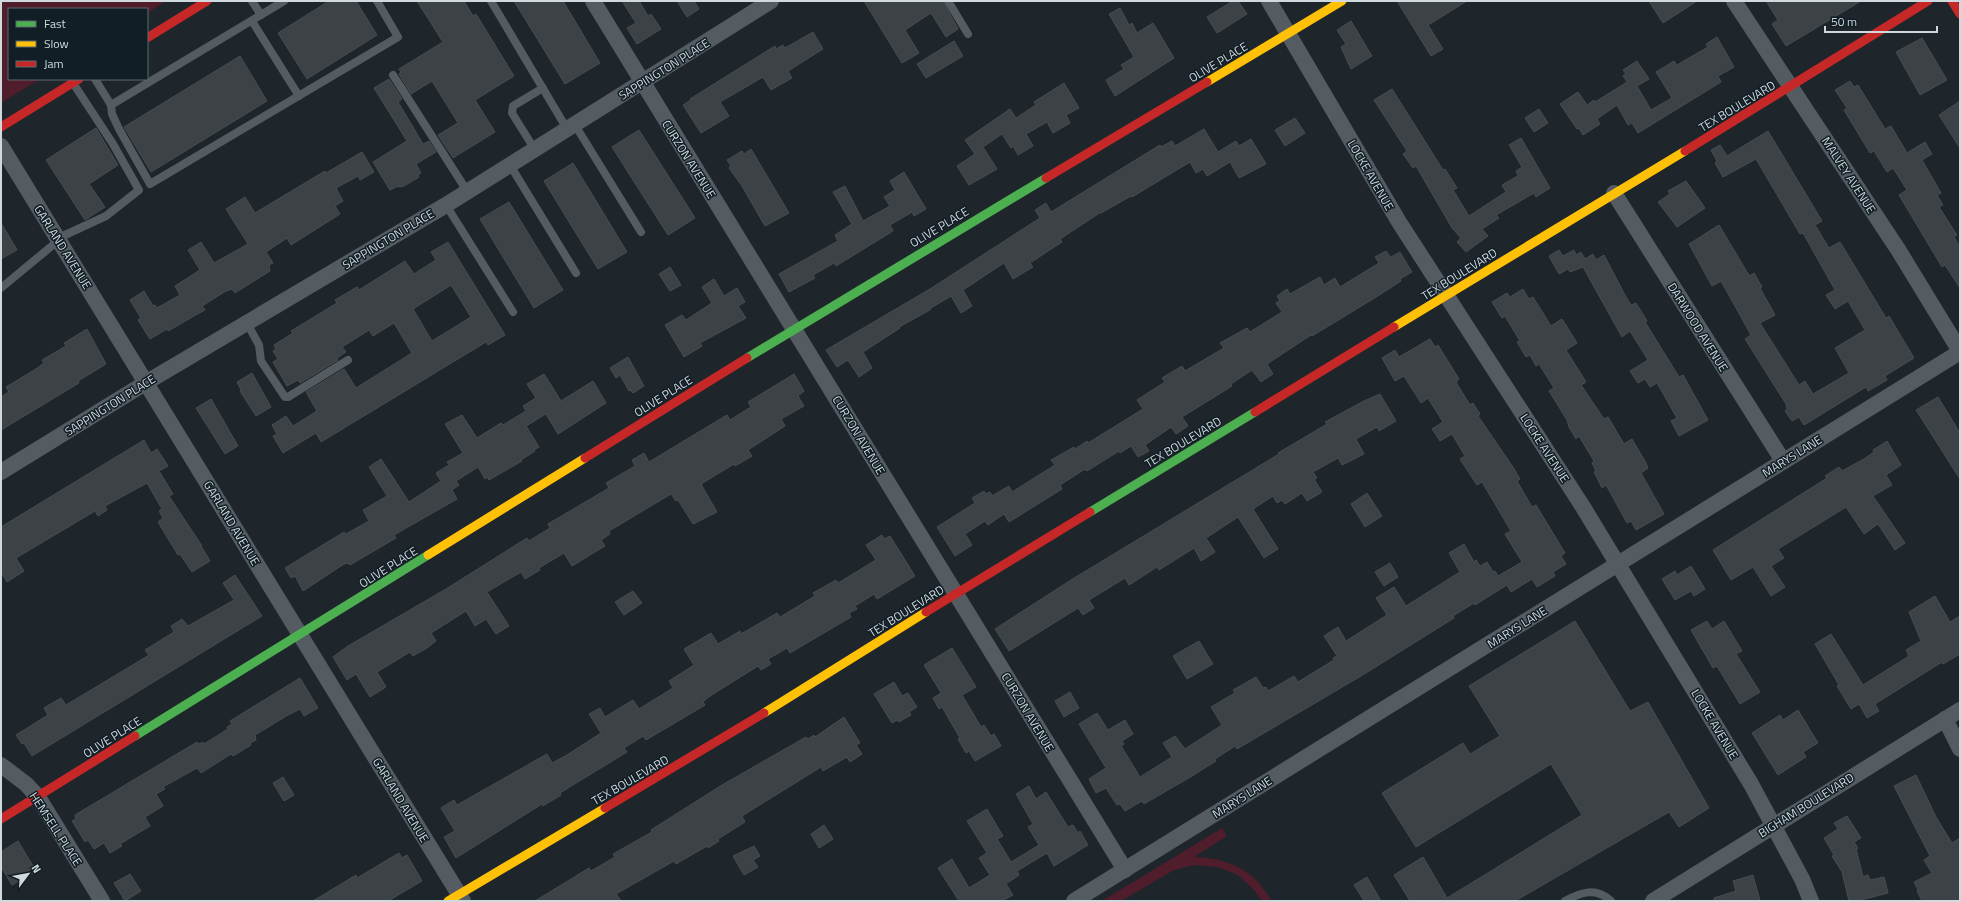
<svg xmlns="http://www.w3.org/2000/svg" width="1961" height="902" viewBox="0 0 1961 902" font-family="'Titillium Web',sans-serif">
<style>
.green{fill:#4f1d2b}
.building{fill:#3c4246;stroke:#474d51;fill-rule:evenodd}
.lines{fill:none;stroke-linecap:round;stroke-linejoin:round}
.lane{stroke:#545c61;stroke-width:8}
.street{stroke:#545c61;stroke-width:16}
.fast{stroke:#4caf50;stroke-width:9}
.slow{stroke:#ffc107;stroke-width:9}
.jam{stroke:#c62828;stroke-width:9}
.labels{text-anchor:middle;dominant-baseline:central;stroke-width:3;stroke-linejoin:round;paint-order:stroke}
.street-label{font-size:12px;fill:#d0d9de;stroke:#111e26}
</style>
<rect width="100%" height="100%" fill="#1f262b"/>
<g class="green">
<path d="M1,1H166L147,13V9H9V79H40L1,103Z"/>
<path d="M1222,828L1227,836L1194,857C1227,858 1255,869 1271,901H1262L1254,890L1238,875L1217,867L1195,865L1174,870L1121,901H1102Z"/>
</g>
<g class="building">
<path d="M329,1H356L377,35L307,79L278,33Z"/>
<path d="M417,1H464L473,16L476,14L514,76L475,100L495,132L453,158L438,135L458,123L432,81L411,94L399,74L401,72L399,69L443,42Z"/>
<path d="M514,1H563L600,63L565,84Z"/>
<path d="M622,1H639L648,16L651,14L661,29L637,44L627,28L636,23Z"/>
<path d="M677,1H694L699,9L687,17Z"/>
<path d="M864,1H943L958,29L946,37L931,13L905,30L919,53L902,63Z"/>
<path d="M1233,1H1238L1247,14L1217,33L1207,17Z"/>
<path d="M1397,1H1467L1428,25L1443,49L1431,56Z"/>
<path d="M1649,1H1697L1663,23Z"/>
<path d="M1766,1H1861L1786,46L1772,24L1778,20Z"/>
<path d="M1120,8L1129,25L1132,23L1137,33L1153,23L1174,58L1115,96L1106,80L1124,69L1121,65L1134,57L1109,14Z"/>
<path d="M1351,21L1372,56L1351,69L1341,47L1346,44L1337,30Z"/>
<path d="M813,32L823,49L788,71L792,78L771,90L763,77L720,102L729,116L701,133L683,105L691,100L690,99L775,46L776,49L783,45L785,48Z"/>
<path d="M1717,37L1734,67L1718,76L1721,82L1638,133L1632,123L1628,125L1617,105L1597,119L1600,124L1583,135L1579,128L1577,129L1560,104L1578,92L1587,105L1594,100L1595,102L1627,82L1623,76L1626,74L1623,70L1637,61L1649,79L1637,86L1651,110L1672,98L1656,72L1674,61L1677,65L1708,47L1706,44Z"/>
<path d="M1922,38L1947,80L1920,95L1896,52Z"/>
<path d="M954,41L963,56L926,78L917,64Z"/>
<path d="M240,56L267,101L151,172L124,127Z"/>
<path d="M389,79L402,99L398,102L423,144L429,141L436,152L416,164L421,173L418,175L419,177L404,186L399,187L398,186L390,190L373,162L407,141L374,88Z"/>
<path d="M1850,81L1854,87L1858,85L1885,129L1891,126L1907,153L1925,142L1932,154L1922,160L1941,193L1937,195L1943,205L1939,207L1957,235L1954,237L1960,247V288L1945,265L1942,267L1899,195L1907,190L1893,168L1887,172L1874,151L1870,153L1844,110L1847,108L1835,90Z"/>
<path d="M1064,83L1079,108L1066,115L1070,123L1053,133L1047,122L1026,134L1033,146L1018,155L1013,146L1011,148L1002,134L983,147L997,169L969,185L957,166L975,154L965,140L1010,109L1016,118L1036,105L1034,102Z"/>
<path d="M1392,89L1443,170L1445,169L1457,188L1453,190L1469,216L1506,192L1502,185L1518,176L1516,171L1522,167L1509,145L1521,138L1550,188L1536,197L1534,193L1496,215L1499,218L1482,229L1488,236L1466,252L1457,242L1461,238L1452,228L1416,166L1413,168L1403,154L1407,151L1374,100Z"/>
<path d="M1960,101V148L1939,115Z"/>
<path d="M1539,109L1548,123L1534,132L1525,118Z"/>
<path d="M1295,118L1305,133L1285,146L1275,130Z"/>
<path d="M96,128L118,165L89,184L105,207L85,220L46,160Z"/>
<path d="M1204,129L1218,152L1236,141L1239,146L1251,139L1266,164L1239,178L1230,162L1207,176L1203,169L1196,173L1190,162L1132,197L1131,196L1101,213V212L1060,239L1062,242L1030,263L1033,267L1013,279L1004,263L963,290L972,306L961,313L951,296L931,308L930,310L899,327L900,328L863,352L872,368L859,377L848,360L837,367L826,350L930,289L1040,218L1035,210L1046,203L1051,212L1160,145L1161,147L1172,141L1175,146Z"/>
<path d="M639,130L695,218L668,235L612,147Z"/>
<path d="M1768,131L1822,221L1815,225L1829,248L1840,242L1886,318L1889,316L1914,358L1885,376L1887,380L1868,391L1866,387L1804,425L1799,417L1792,421L1785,411L1787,409L1786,404L1745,339L1751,335L1721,281L1712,286L1689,244L1719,225L1747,272L1750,276L1754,273L1762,287L1760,288L1775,315L1760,323L1799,385L1805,381L1813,394L1849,373L1835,348L1865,330L1848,301L1835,309L1826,295L1835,290L1803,233L1800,234L1756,159L1723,177L1715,163L1717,161L1711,150L1720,145L1727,156Z"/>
<path d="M751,149L789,213L765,226L742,186L729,168L731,166L727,160L742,151L744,154Z"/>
<path d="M362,152L374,172L360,180L358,176L336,188L343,201L335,206L340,214L291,245L287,238L266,252L273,263L269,265L270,271L235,293L232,289L226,291L202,306L205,310L194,316L168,331L167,329L150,339L138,320L141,318L130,300L144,291L153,306L155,305L157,308L180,295L175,286L200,270L188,250L201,242L214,263L248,244L226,209L245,197L255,213L325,171L326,173Z"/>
<path d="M573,163L627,252L598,269L544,181Z"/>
<path d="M904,172L926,209L914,216L912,212L890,225L893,231L836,266L834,263L813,275L815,278L789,292L779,274L838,241L835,235L852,224L833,192L845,186L863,221L890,206L884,197L895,190L890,181Z"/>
<path d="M1686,181L1705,208L1677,227L1658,202L1670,194L1668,191Z"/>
<path d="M509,202L563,290L534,308L480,219Z"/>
<path d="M1,223L17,250L1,259Z"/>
<path d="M448,242L505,335L488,345L486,342L321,442L316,433L283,453L273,436L277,434L272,425L286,416L293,426L317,411L306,392L344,369L356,388L412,353L394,323L373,336L369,330L342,347L346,352L337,358L338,360L300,383L298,380L287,386L273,362L278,359L273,351L276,349L274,345L293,333L291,331L337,303L335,300L357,287L359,290L405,261L414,274L436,260L431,252ZM451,285L471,317L432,341L413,309Z"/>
<path d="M1559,250L1563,256L1574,250L1576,255L1581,252L1585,259L1593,254L1596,260L1604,255L1626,297L1631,305L1636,303L1647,321L1645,322L1679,377L1683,375L1708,420L1679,436L1671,421L1677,418L1657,383L1650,387L1645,379L1638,383L1630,371L1648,360L1630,331L1622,337L1583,267L1570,272L1568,269L1559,274L1549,256Z"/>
<path d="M1386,251L1391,257L1400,252L1412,272L1400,279L1401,281L1373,299L1312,336L1311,335L1267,364L1273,374L1261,382L1252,370L1231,384L1232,386L1182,417L1188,426L1176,434L1171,427L1145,445L1149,451L1138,457L1131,446L1120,453L1119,451L1087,471L1085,469L1060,485L1062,489L1009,522L1004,514L988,525L985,521L965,534L972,545L955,556L937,527L975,503L972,498L984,491L986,494L990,492L992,496L1009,486L1012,492L1055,465L1051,460L1074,447L1075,449L1087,441L1088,443L1143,409L1137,400L1165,382L1162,378L1182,366L1185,371L1224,348L1220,343L1247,328L1250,332L1282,312L1276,303L1280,301L1277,296L1287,289L1290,294L1320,277L1324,285L1335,278L1340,287L1379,263L1375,257Z"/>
<path d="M670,267L681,285L670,291L659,274Z"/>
<path d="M714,279L724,296L737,288L745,302L738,306L746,318L700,343L702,346L684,357L665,325L682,315L686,320L712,303L702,287Z"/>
<path d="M1523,289L1529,299L1533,297L1551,326L1562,319L1577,343L1566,350L1586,382L1581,385L1604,419L1608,417L1624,444L1632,439L1646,463L1648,468L1641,473L1664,514L1636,530L1631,521L1627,523L1606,485L1602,488L1594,472L1596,471L1592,463L1594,461L1579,436L1576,439L1569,427L1567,420L1549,391L1554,388L1539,364L1536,366L1530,355L1526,357L1517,342L1520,341L1505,316L1502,318L1492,302L1507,293L1510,297Z"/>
<path d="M87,329L106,364L78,381L79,383L1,430V397L9,392L6,387L36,369L44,363L42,360L66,346L64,343Z"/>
<path d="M1430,339L1435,347L1438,345L1459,379L1456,382L1470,405L1473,403L1480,414L1478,416L1513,467L1520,479L1517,481L1532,507L1536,505L1565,553L1561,556L1566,564L1553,572L1555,576L1537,587L1532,579L1511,592L1507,585L1475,605L1474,603L1453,616L1454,618L1361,676L1237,749L1235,746L1215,759L1216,761L1192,776L1144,804L1142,801L1125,811L1120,804L1117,805L1106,788L1096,793L1089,779L1106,768L1079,724L1097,713L1108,730L1125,720L1133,734L1122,741L1124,744L1121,746L1140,777L1172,757L1163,743L1175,736L1185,749L1222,725L1211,707L1235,693L1233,690L1256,677L1263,688L1266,687L1268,691L1294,676L1298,682L1334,660L1333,658L1337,656L1324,636L1338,627L1346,641L1387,615L1376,598L1394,587L1406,606L1460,572L1449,553L1464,544L1474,562L1476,560L1480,566L1487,562L1493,572L1495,571L1498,576L1522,562L1505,534L1511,531L1482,482L1477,485L1460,459L1465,456L1452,434L1440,441L1432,429L1443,422L1428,398L1421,403L1404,376L1395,381L1382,358L1395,350L1399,357Z"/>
<path d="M628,357L644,386L633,393L630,390L629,391L620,375L616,378L610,368Z"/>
<path d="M252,373L271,407L256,416L240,391L241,390L237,382Z"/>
<path d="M544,374L561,401L593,381L606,403L558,434L546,414L526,426L539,447L534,450L535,451L521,460L522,461L489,480L488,477L485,479L478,467L456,481L459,485L452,490L457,499L394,535L396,538L350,565L348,563L344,564L303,591L295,576L291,578L285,568L344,532L346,534L369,521L363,510L387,496L369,467L381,459L409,502L441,481L436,473L449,465L447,462L463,453L445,424L462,415L477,438L501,423L503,425L526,411L523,406L536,398L527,384Z"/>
<path d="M794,374L804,391L798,396L804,406L781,419L785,426L748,450L752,456L735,466L734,464L701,484L717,512L693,524L678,500L676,501L671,494L609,531L610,534L601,540L605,546L572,566L564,553L539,568L540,570L525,579L521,572L487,592L509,626L496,634L486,619L475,626L466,611L431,633L436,641L427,648L413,656L410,652L377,672L386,687L370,697L356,674L347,680L333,657L348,646L446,589L527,538L529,541L550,528L548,524L609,488L606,483L635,466L632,460L644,453L649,462L727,415L730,420L751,407L748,402Z"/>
<path d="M1380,394L1396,421L1379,431L1377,427L1356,439L1364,454L1342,465L1338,458L1313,472L1317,478L1314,479L1322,492L1307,501L1302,493L1285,504L1282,500L1277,503L1273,496L1253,509L1278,549L1264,558L1238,517L1206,538L1215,552L1201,561L1194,548L1159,570L1157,567L1129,585L1125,578L1089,600L1094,608L1083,615L1078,608L1009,651L995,629L1071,580L1279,454L1278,453L1327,424L1325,422L1364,401Z"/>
<path d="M1938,397L1960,433V479L1916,410Z"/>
<path d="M211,399L238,446L225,454L196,408Z"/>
<path d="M144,440L151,453L157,449L168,466L159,471L173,494L169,496L202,546H201L210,561L192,572L180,554L178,555L158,522L163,518L159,511L162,509L147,483L105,506L107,510L98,516L95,511L16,558L24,571L7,582L1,572V527Z"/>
<path d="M1887,441L1901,465L1886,475L1892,485L1873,496L1905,543L1895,550L1878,524L1864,534L1846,507L1778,549L1784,558L1771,566L1785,587L1771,596L1753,567L1731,580L1713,550L1827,478L1825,476L1839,467L1842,471L1864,459L1874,452L1873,450Z"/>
<path d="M1367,493L1382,516L1365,527L1351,504Z"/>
<path d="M882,535L884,539L890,536L915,576L877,599L874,594L855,606L857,609L849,613L851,617L790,653L787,648L768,659L771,664L761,670L758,666L710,696L703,702L705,705L646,740L643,736L624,748L627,752L560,793L561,795L543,806L542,804L456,858L444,837L455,831L441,808L454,800L457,805L547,754L552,763L567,755L601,733L589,714L600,708L605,717L633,700L639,709L673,688L669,681L694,665L684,649L711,633L718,644L740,631L741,634L777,613L780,617L815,596L813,593L836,580L838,583L876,560L866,545Z"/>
<path d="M1390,563L1398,577L1384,586L1375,572Z"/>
<path d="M1691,566L1705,589L1694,596L1691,591L1675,600L1662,579L1675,571L1677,575Z"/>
<path d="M235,575L262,616L32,756L24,743L22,744L16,735L48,715L44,708L61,698L66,705L136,663L149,655L145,650L174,632L171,626L182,619L188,626L234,600L223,583Z"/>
<path d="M633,591L642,603L624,615L615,602Z"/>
<path d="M1935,596L1950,622L1960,616V654L1943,664L1942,662L1875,704L1879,711L1867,718L1859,704L1851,709L1837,686L1839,685L1815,644L1831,634L1863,685L1909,656L1906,650L1921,641L1909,612Z"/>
<path d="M1575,621L1630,711L1648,702L1709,808L1679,827L1669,812L1515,901H1410L1394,875L1423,857L1447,898L1582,815L1551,764L1416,847L1382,793L1463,743L1470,754L1500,736L1469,686Z"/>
<path d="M1707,621L1712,629L1724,621L1742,651L1736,654L1760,692L1740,704L1717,666L1713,668L1691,630Z"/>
<path d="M1199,641L1213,664L1187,679L1173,656Z"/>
<path d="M952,648L976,687L962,695L981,727L984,725L991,736L994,734L1001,746L975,761L969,751L966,753L958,739L960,738L942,707L939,709L933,698L941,693L940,691L924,665Z"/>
<path d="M300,678L318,708L304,716L300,709L288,715L255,735L256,740L250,743L251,745L233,756L231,754L201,773L197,768L163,787L165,789L156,794L163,806L145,817L150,826L120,844L122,846L110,853L104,843L94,849L88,840L85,842L72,821L76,819L75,815L197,742L199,744L203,742L204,744L228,729L227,727L232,724L230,721Z"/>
<path d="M894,682L902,696L908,693L917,707L909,712L911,715L899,722L897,720L892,723L874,694Z"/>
<path d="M1070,692L1079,708L1064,717L1055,701Z"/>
<path d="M1798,710L1818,743L1803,752L1806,757L1778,775L1752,733L1780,715L1783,720Z"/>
<path d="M844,717L860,743L856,745L862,754L850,762L847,757L823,771L821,767L742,816L745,822L718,839L719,841L708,848L707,846L676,864L674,861L616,894L621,901H535L589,868L591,871L615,857L613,854L652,832L651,830L722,785L806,737L808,739L814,735L815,737Z"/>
<path d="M1916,775L1936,817L1952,843L1960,838V901H1922L1917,891L1918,890L1914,882L1932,873L1924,860L1930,856L1894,786Z"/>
<path d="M283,777L294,795L284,801L273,783Z"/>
<path d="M1029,786L1036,799L1046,792L1068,827L1073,825L1078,833L1080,831L1088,845L1054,866L1047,853L1017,871L1019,875L1006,884L1013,895L1002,901H959L938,868L952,859L969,888L990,875L979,858L987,853L967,821L987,809L1003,836L997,839L1011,862L1039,845L1028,827L1033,824L1016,794Z"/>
<path d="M1847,816L1861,838L1854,842L1858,848L1856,849L1863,877L1868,875L1870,880L1884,877L1888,893L1857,901H1849L1842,872L1832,856L1834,855L1824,838L1838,829L1834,823Z"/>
<path d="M824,825L833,839L819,848L811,834Z"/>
<path d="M18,841L36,871L12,885L1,867V852Z"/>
<path d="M754,846L760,856L753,860L758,867L744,875L733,856Z"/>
<path d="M399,853L402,858L407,855L422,881L388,901H313L356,875L357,878Z"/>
<path d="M130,874L141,891L125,901L114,883Z"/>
<path d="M1753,875L1760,901H1714V898L1736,891L1733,881Z"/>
<path d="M1367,877L1381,901H1364L1354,885Z"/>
</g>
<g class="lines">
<g class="lane">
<path d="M252,1L261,15"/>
<path d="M491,1L567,129"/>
<path d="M948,1L968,34"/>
<path d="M252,21L299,96"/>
<path d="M393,75L467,191"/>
<path d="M95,79L111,105L112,114L119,129L150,184L398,37L377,1"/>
<path d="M111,105L284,1"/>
<path d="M575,125L641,232"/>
<path d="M535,150L512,113L513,106L543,88"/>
<path d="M510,165L576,273"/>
<path d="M446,205L513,312"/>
<path d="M1,288L65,235L106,216L139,190L113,144L73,83"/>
<path d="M247,323L259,345L261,361L285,397H288L348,360"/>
<path d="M1565,901C1581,892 1596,887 1611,901"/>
</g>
<g class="street">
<path d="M593,1L1125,870"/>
<path d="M1269,1L1399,222L1583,507L1751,784L1802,879L1811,901"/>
<path d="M1734,1L1899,251L1960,351"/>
<path d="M1,146L463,901"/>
<path d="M1614,193L1783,461"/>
<path d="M1,472L147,382L446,205L771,1"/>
<path d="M1945,719L1960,749"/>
<path d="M1,765L26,784L38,797L102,901"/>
<path d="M1074,901L1960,352"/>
<path d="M1653,901L1960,710"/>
</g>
<g class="fast">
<path d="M747,358L1046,178"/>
<path d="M1090,512L1255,412"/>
<path d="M135,736L428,555"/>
</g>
<g class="slow">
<path d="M1207,82L1342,1"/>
<path d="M1394,327L1685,151"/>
<path d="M428,555L585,458"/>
<path d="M764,713L926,612"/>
<path d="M448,901L605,808"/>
</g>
<g class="jam">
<path d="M1952,1L1960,14"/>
<path d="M147,38L207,1"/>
<path d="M1,127L79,79"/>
<path d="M1685,151L1928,1"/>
<path d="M1046,178L1207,82"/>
<path d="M1255,412L1394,327"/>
<path d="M585,458L747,358"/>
<path d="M926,612L1090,512"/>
<path d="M605,808L764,713"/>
<path d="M1,819L135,736"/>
</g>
</g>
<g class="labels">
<g class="street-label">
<text transform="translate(1218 62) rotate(-31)">OLIVE PLACE</text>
<text transform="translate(664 69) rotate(-32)">SAPPINGTON PLACE</text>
<text transform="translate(1737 106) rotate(-31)">TEX BOULEVARD</text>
<text transform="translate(689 159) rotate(58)">CURZON AVENUE</text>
<text transform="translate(1371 175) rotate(60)">LOCKE AVENUE</text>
<text transform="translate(1849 175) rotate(57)">MALVEY AVENUE</text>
<text transform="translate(939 227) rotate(-31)">OLIVE PLACE</text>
<text transform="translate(388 239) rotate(-31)">SAPPINGTON PLACE</text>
<text transform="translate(63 247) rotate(58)">GARLAND AVENUE</text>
<text transform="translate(1459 274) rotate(-32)">TEX BOULEVARD</text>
<text transform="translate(1698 327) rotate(58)">DARWOOD AVENUE</text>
<text transform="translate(663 396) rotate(-32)">OLIVE PLACE</text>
<text transform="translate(110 405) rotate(-32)">SAPPINGTON PLACE</text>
<text transform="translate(859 435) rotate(59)">CURZON AVENUE</text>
<text transform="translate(1183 442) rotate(-31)">TEX BOULEVARD</text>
<text transform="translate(1545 448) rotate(57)">LOCKE AVENUE</text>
<text transform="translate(1792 456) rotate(-32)">MARYS LANE</text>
<text transform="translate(232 523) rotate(59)">GARLAND AVENUE</text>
<text transform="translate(388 567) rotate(-32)">OLIVE PLACE</text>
<text transform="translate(906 611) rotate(-32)">TEX BOULEVARD</text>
<text transform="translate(1517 627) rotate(-32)">MARYS LANE</text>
<text transform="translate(1028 712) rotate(59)">CURZON AVENUE</text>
<text transform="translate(1715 724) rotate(59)">LOCKE AVENUE</text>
<text transform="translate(112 737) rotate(-32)">OLIVE PLACE</text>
<text transform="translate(630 780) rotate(-30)">TEX BOULEVARD</text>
<text transform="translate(1242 797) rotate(-32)">MARYS LANE</text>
<text transform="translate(401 800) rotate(59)">GARLAND AVENUE</text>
<text transform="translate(1806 805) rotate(-32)">BIGHAM BOULEVARD</text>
<text transform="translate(56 829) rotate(57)">HEMSELL PLACE</text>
</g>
</g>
<rect width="1961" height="902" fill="none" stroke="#d0d9de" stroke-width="4"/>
<rect x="8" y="8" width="140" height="72" fill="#111e26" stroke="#5d6970"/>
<rect x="16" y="21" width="20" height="6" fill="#4caf50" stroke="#5d6970"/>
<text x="44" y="28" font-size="12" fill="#d0d9de">Fast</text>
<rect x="16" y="41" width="20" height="6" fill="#ffc107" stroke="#5d6970"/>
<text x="44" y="48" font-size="12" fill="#d0d9de">Slow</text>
<rect x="16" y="61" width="20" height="6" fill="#c62828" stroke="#5d6970"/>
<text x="44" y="68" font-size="12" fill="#d0d9de">Jam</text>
<g transform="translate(28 874) rotate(58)" stroke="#111e26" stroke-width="3" paint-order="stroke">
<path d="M0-3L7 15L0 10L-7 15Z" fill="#d0d9de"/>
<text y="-6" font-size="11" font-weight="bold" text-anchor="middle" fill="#d0d9de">N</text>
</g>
<path d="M1825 26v6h112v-6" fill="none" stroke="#d0d9de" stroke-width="2"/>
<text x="1831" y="26" font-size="12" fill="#d0d9de" stroke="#111e26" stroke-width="3" paint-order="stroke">50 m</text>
</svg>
